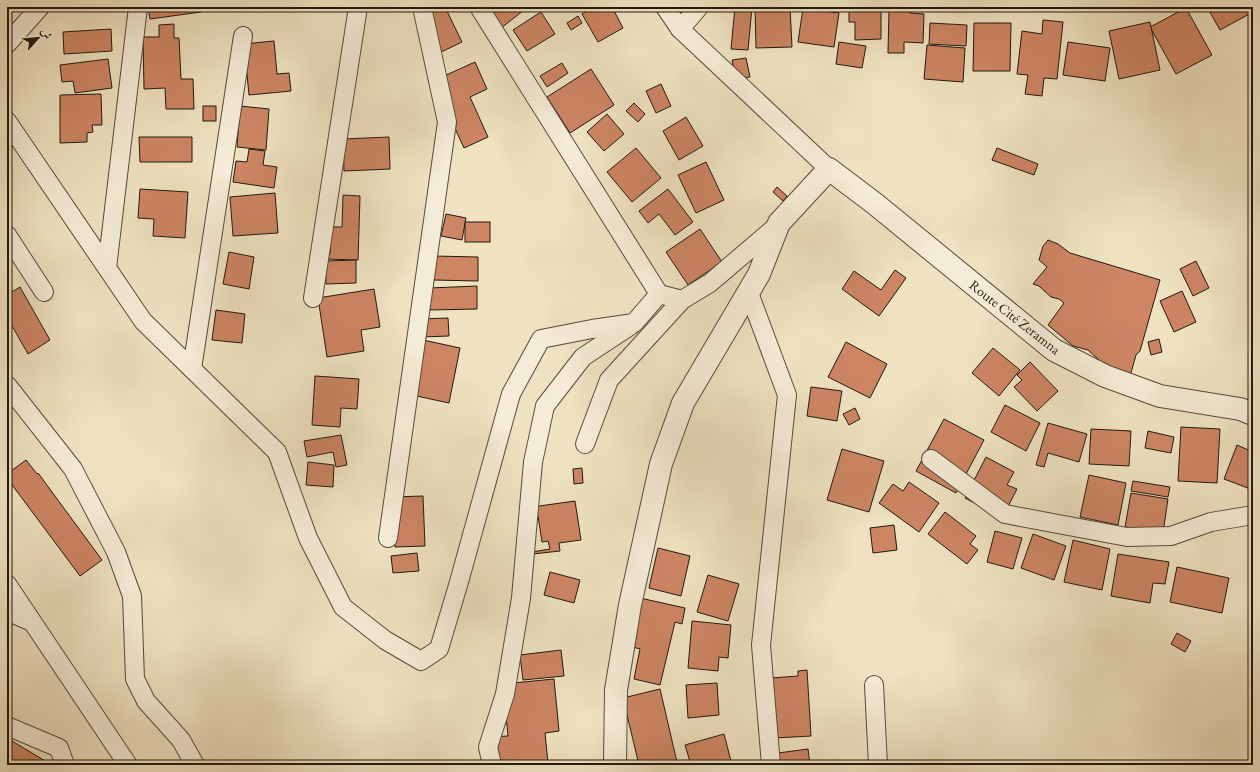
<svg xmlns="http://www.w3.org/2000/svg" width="1260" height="772" viewBox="0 0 1260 772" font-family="'EB Garamond',Amiri,serif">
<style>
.building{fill:#cd8564;stroke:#211910}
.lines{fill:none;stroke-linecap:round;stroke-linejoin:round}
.minor-casing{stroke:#544b3c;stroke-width:20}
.tertiary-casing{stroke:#544b3c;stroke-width:24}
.minor{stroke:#f5ecd7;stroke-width:18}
.tertiary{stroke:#f5ecd7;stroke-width:22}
.labels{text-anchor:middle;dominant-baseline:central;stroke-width:4;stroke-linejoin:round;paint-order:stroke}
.street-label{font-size:14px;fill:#211910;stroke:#f5ecd7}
</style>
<rect width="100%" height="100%" fill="#efe2c1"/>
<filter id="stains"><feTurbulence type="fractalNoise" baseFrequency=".005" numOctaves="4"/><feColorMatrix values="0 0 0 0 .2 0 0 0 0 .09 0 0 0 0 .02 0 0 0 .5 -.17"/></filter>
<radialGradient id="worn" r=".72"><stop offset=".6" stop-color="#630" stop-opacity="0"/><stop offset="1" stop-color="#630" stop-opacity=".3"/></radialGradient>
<g class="building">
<path d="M148,7H200L201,12L150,19Z"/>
<path d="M430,7H445L462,42L435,55Z"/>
<path d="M496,7H528L501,28L489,12Z"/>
<path d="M594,7H612L623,28L598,42L582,14Z"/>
<path d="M735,7H752L748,50L731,49Z"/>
<path d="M755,7H790L792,47L756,48Z"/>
<path d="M1207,7H1253V12L1220,30Z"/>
<path d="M803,8L839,13L834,47L798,42Z"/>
<path d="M881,8V39L855,40V22H849V9Z"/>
<path d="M1186,8L1212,55L1176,74L1150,27Z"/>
<path d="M889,9L910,10V13L924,14L923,43L904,42V53H888Z"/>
<path d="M541,12L555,34L527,51L513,30Z"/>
<path d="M578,16L582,23L571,30L567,23Z"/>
<path d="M1043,20L1063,22L1057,79L1044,78L1042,96L1025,94L1028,75L1017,74L1022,31L1042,34Z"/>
<path d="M1150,22L1160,70L1119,79L1109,31Z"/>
<path d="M930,23L967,25L966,46L929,44Z"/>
<path d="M974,23H1011L1010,71H973Z"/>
<path d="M174,24V38H179L181,79H193L194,109H166L165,88L144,89L143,37H159V25Z"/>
<path d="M111,29L112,51L64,54L63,32Z"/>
<path d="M274,41L277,74L289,73L291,91L249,95L244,44Z"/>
<path d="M839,42L866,46L862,68L836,64Z"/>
<path d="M1068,42L1110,48L1105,81L1063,75Z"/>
<path d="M927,45L965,48L963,82L924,79Z"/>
<path d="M746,58L750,77L736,79L732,60Z"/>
<path d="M108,59L112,88L75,93L73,81L62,82L60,65Z"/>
<path d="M475,62L487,89L470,97L488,137L464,148L433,81Z"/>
<path d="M562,63L568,73L547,87L540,76Z"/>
<path d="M591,69L614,105L570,133L547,97Z"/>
<path d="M661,84L671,106L656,113L646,91Z"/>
<path d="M101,94L102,125H92L93,132L87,133V142L60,143V95Z"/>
<path d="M634,103L645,114L638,122L626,111Z"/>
<rect x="203" y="106" width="13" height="15"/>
<path d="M240,106L269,109L266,150L237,147Z"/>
<path d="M607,114L624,134L604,151L587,132Z"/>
<path d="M686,117L703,146L679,160L663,131Z"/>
<path d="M139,137H192V162H140Z"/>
<path d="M389,137L390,169L344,171L343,139Z"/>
<path d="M636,148L661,178L632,202L607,172Z"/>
<path d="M997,148L1038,164L1034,175L992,160Z"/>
<path d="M249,149L265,151L263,165L277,167L274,188L233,182L236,161L247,162Z"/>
<path d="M706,162L724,200L696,213L678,175Z"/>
<path d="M777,187L787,196L783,201L773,192Z"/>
<path d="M140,189L188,192L185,238L153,236L154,219L138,218Z"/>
<path d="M668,189L693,222L675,235L659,214L648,223L639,211Z"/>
<path d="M275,193L278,233L233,236L230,197Z"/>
<path d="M343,195L360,196L358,260L326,259V253L330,254L331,227H342Z"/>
<path d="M446,214L466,218L462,240L441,236Z"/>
<rect x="465" y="222" width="25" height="20"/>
<path d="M700,229L722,262L688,285L666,252Z"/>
<path d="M1048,240L1058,244L1070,253L1160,280L1140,351L1136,355L1130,376L1110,370L1088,350L1073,346L1048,325L1064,303L1059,299L1051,297L1039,286L1033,284L1047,267L1039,260L1043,246Z"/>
<path d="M229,252L254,257L249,289L223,284Z"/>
<path d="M434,256L478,257V281L433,280Z"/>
<path d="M356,260V283L326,284L325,261Z"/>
<path d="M1196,261L1209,288L1193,296L1180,269Z"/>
<path d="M895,270L906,278L879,316L842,289L854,271L881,290Z"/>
<path d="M477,286V309L430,310L429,288Z"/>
<path d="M20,287L50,340L28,354L7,317V295Z"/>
<path d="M374,289L380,327L361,330L364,351L327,357L318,298Z"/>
<path d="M1182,291L1196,322L1174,332L1160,301Z"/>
<path d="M216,310L245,314L242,343L212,340Z"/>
<path d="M448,318L449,336L422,337L421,319Z"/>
<path d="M1159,339L1162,352L1151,355L1148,342Z"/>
<path d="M423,340L460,348L449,403L412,395Z"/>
<path d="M846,342L887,364L870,398L828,377Z"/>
<path d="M993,348L1020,370L999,396L972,373Z"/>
<path d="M1030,362L1058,391L1037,411L1014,387L1022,380L1017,375Z"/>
<path d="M315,376L359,379L357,409L341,408L340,427L312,425Z"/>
<path d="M811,387L842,391L837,421L807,416Z"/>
<path d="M1005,405L1040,423L1026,451L991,432Z"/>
<path d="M855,408L860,419L849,425L843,414Z"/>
<path d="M944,419L984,440L956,493L916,471Z"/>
<path d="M1048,423L1087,434L1079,462L1048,453L1044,467L1036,465Z"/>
<path d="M1181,427L1220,429L1217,483L1178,481Z"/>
<path d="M1091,429L1131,431L1129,466L1089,464Z"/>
<path d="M1148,431L1174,437L1171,453L1145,448Z"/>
<path d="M341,435L347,465L336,467L333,452L307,457L304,441Z"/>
<path d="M1237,445L1253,452V490L1224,479Z"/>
<path d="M842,449L884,461L869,512L827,500Z"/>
<path d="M986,457L1014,472L1007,485L1017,489L1002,518L965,498Z"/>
<path d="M26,460L37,474L38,473L102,560L80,576L7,478V474Z"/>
<path d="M308,462L334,465L333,487L306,485Z"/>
<path d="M582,468L583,483L574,484L573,469Z"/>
<path d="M1089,475L1126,483L1118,525L1080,517Z"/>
<path d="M1133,481L1170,487L1168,497L1131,491Z"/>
<path d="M909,482L939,503L919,532L879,503L893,484L903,491Z"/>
<path d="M1131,493L1168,499L1163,533L1125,527Z"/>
<path d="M423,496L425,546L395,547L393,497Z"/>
<path d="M575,501L581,540L559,543L560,551L533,554L532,552L550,549L548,541L542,542L538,516L527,518L525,508Z"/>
<path d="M945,512L976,536L970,544L978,550L967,564L928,534Z"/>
<path d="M894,525L897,550L873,553L870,528Z"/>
<path d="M995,531L1022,538L1013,569L987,562Z"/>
<path d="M1033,534L1066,546L1054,580L1021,568Z"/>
<path d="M1073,540L1110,549L1102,590L1064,582Z"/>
<path d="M658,548L690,556L681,596L649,588Z"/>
<path d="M417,553L419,571L393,573L391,556Z"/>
<path d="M1118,554L1169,562L1165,584L1153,583L1150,603L1111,596Z"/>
<path d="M1177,567L1229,578L1222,613L1170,602Z"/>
<path d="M550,572L580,580L574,603L544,595Z"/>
<path d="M708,575L739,584L728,621L697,612Z"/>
<path d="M640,598L685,608L682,624L675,622L660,685L634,679L640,649L629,646Z"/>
<path d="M692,621L731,625L728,658L719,657L718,671L688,668Z"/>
<path d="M1177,633L1191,641L1185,652L1171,644Z"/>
<path d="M561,650L564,676L523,680L520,655Z"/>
<path d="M807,670L811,736L775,738L771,678L798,676V671Z"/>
<path d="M554,679L559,731L545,733L548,763L493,765L490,737L508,736L503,684Z"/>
<path d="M717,683L719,715L688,718L686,685Z"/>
<path d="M660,689L677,762L666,765H639L623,698Z"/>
<path d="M724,734L732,765H691L685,745Z"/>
<path d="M7,738L52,765H7L9,758L7,757Z"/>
<path d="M808,749L810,765H765L763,755Z"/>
</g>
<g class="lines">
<g class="minor-casing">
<g id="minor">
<path d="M479,7L659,294L682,300L710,283L779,224"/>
<path d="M665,7L680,29L829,169"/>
<path d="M680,29L699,7"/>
<path d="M7,44L40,7"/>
<path d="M7,121L143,321L277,452L308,538L343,607L385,640L421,661L439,649L459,582L511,394L541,339L592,329L634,323L659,294"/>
<path d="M7,235L44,292"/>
<path d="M107,268L138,7"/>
<path d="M749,293L787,395L761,645L771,765"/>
<path d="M313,298L358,7"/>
<path d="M192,369L243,36"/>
<path d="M7,385L73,469L116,552L132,596L135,679L146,701L181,740L195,765"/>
<path d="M585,444L609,380L682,300"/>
<path d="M931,459L1005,514L1127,537L1171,536L1211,522L1253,515"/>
<path d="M388,538L447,122L422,7"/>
<path d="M7,584L128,765"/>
<path d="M7,611L32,622"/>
<path d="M874,685L878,765"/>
<path d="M7,726L59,748L65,765"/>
<path d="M492,765L488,747L505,694L521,598L533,462L545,406L583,357L630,326"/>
</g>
</g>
<g class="tertiary-casing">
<path id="tertiary" d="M615,765L616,690L630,605L661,464L683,403L759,274L779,223L829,169L874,203L1054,350L1105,376L1160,396L1240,409L1253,414"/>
</g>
<use href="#minor" class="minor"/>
<use href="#tertiary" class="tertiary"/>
</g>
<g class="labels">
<g class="street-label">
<text transform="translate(1015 317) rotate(38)">Route Cité Zeramna</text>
</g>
</g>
<rect width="1260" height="772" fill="none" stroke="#efe2c1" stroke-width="24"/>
<rect x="8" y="8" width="1244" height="756" fill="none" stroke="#211910" stroke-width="2"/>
<rect x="12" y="12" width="1236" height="748" fill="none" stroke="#211910"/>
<g transform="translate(38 38) rotate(63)" stroke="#f5ecd7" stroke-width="3" paint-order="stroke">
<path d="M0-3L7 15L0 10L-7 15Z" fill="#211910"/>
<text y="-6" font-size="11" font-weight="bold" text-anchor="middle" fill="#211910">ش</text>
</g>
<rect width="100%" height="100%" filter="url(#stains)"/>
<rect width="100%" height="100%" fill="url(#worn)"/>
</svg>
